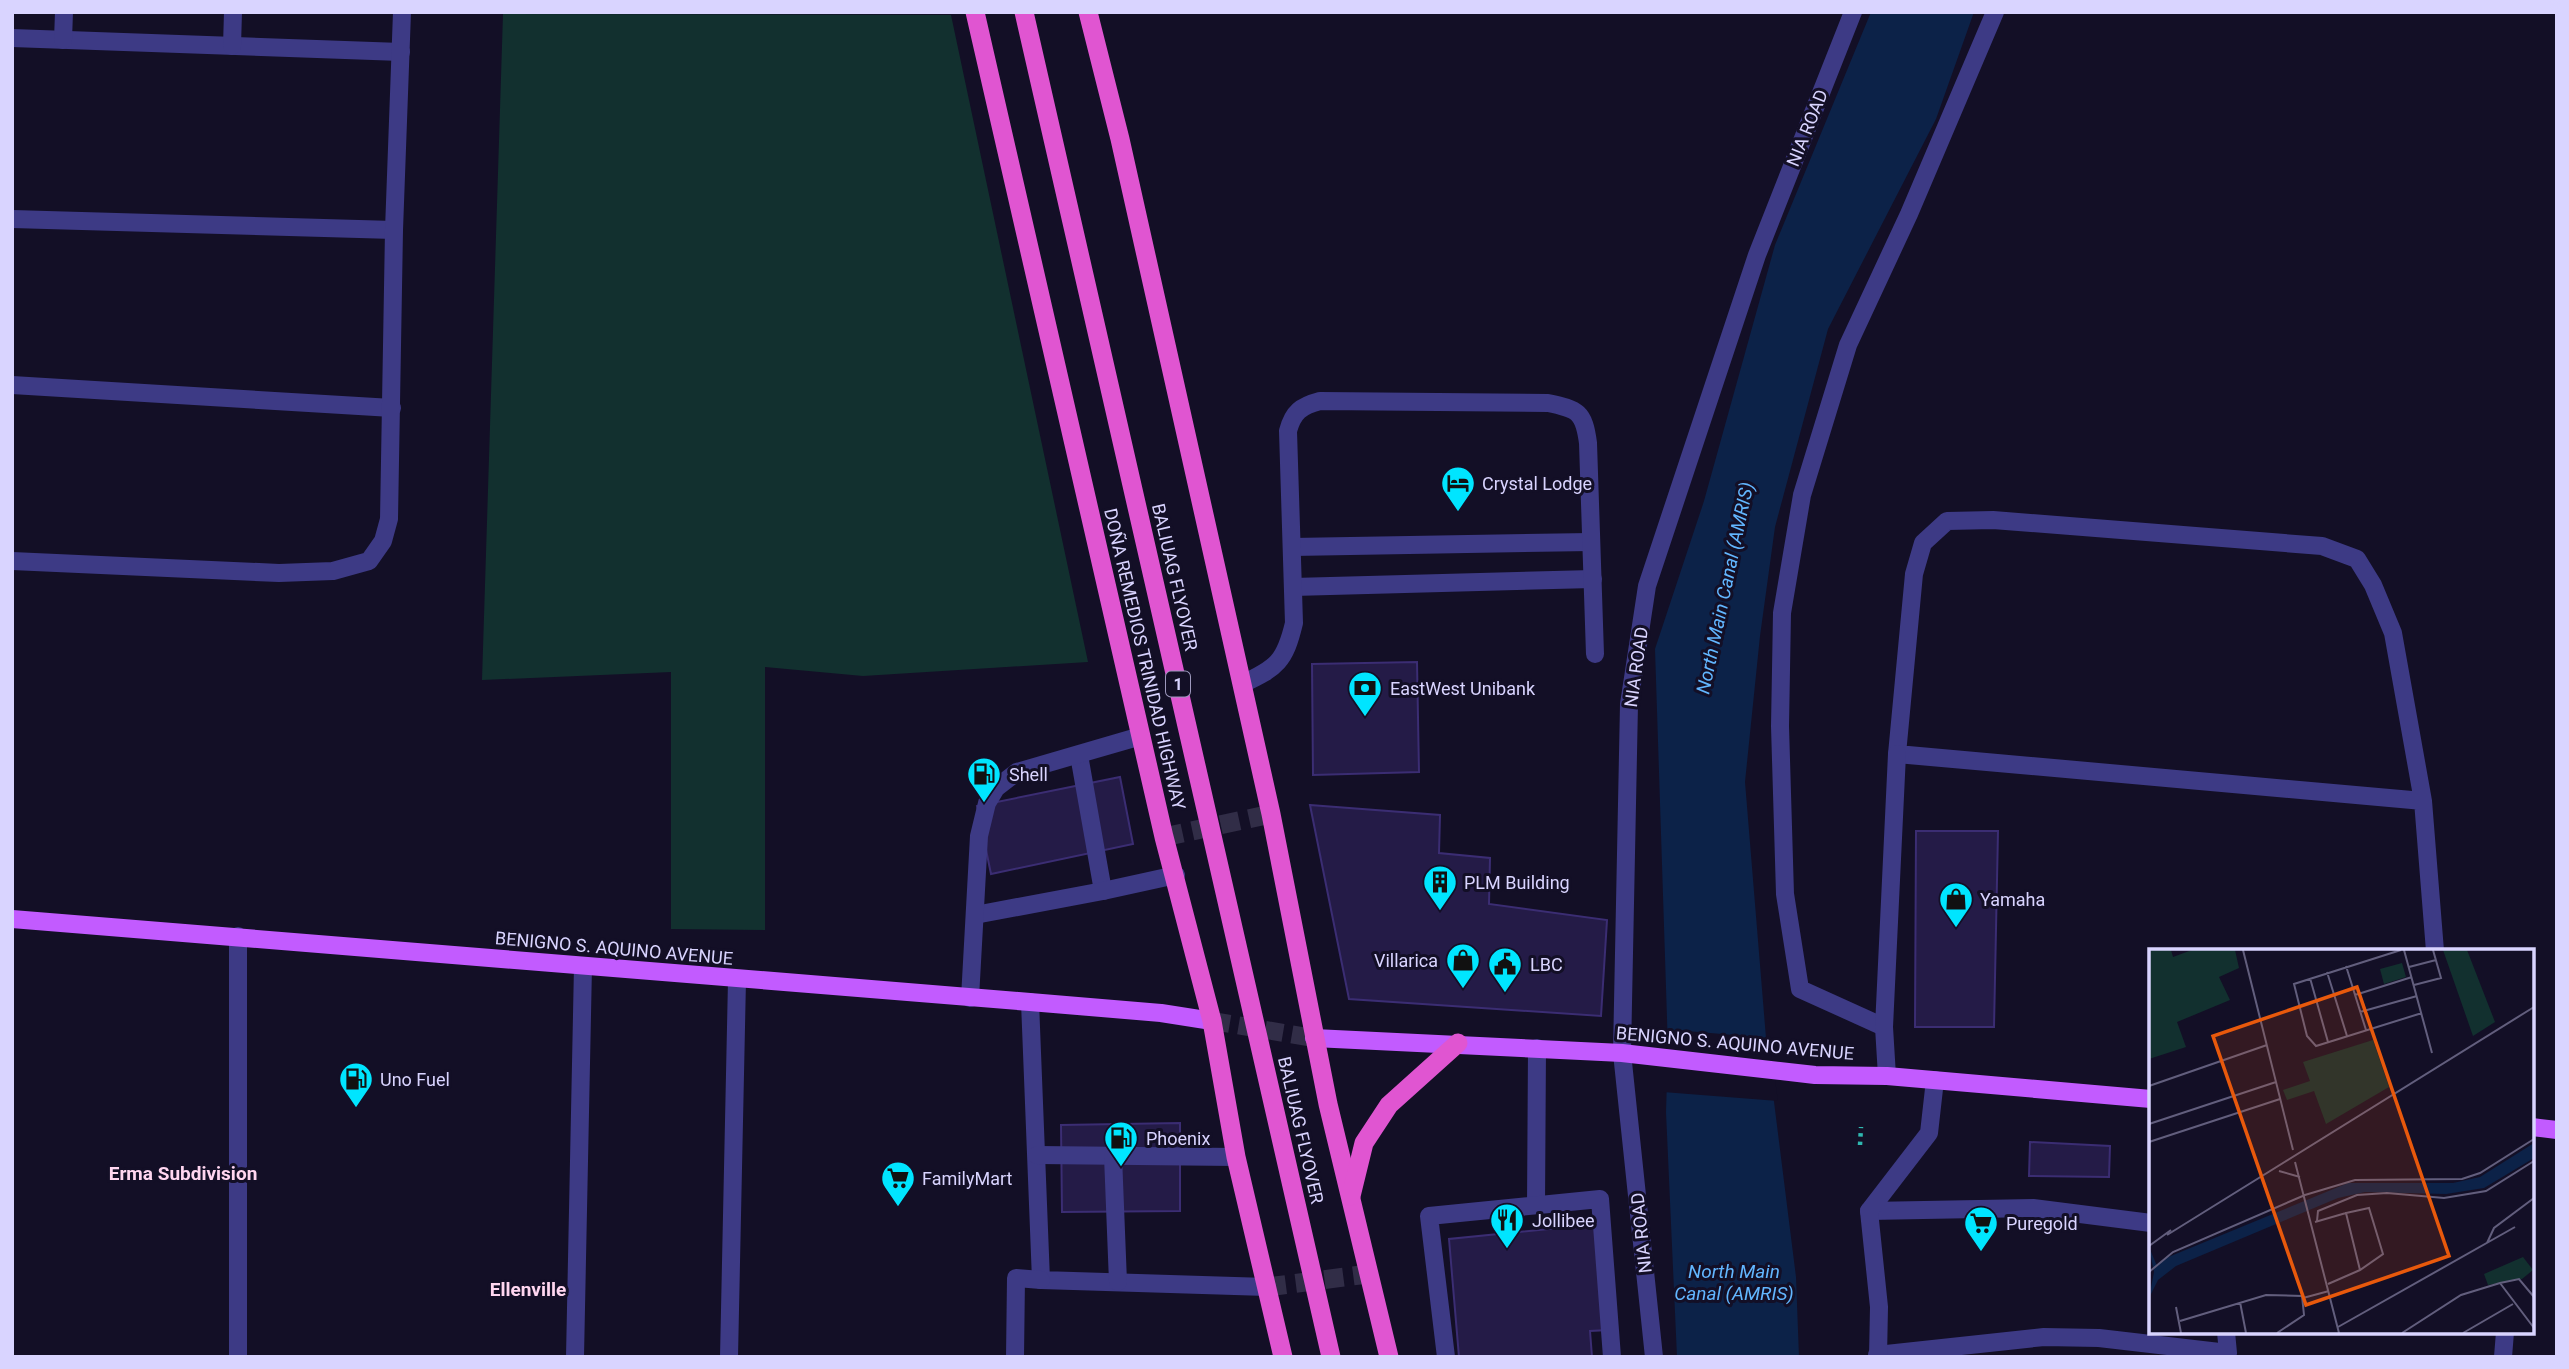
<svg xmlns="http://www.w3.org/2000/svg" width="2569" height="1369" viewBox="0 0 2569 1369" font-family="Roboto,sans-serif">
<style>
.green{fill:#12302f}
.water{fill:#0c2248}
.pier{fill:#130f26}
.building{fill:#241b47;stroke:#3b2d73;stroke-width:2}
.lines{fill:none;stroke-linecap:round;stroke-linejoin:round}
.primary-tunnel{stroke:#312d47;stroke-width:18;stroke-dasharray:18 9;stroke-linecap:butt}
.trunk-tunnel{stroke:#312d47;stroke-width:19;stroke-dasharray:19 10;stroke-linecap:butt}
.path{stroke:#2fb8b0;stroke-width:4.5;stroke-dasharray:3.5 5;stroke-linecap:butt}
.service{stroke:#3d3a85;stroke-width:18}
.minor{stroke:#3d3a85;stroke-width:18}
.tertiary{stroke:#3d3a85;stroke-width:18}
.primary{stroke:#c25bff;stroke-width:18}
.trunk{stroke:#e055d1;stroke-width:19}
.trunk-bridge{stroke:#e055d1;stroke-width:19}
.labels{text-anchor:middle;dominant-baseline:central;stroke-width:6;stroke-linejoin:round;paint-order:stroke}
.shield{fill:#130f26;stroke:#9e99be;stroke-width:2}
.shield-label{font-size:16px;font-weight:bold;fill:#d9d4ff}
.street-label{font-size:18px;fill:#d9d4ff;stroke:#130f26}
.poi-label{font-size:18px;fill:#d9d4ff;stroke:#130f26;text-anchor:start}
.water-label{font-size:19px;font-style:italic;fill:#62b6ff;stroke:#130f26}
.neighbourhood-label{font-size:19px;font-weight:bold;fill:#ffd6f0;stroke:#130f26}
.inset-road{fill:none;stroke:#625e7d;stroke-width:2}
.view{fill:#e8590c;fill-opacity:0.15;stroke:#e8590c;stroke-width:3.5}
.inset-edge{fill:none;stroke:#d9d4ff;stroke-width:3.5}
</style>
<rect width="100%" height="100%" fill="#130f26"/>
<path class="green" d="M503,14L951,15L1088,662L863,676L765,667V930L671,929V672L482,680Z"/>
<path class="water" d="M1871,12H1974L1936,119L1828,329L1775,527L1760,636L1745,782L1766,1038L1796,1277L1799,1357H1677L1666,1112L1668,1049L1655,649L1704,501L1775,245Z"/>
<path class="pier" d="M1663,1029L1769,1038L1778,1101L1663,1092Z"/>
<g class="building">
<path d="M1417,662L1419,772L1313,775L1312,664Z"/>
<path d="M1120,777L1133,844L991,874L977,806Z"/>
<path d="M1310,805L1440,815L1439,853L1490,858L1489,904L1607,920L1601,1016L1349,999Z"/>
<path d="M1916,831H1998L1994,1027H1915Z"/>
<path d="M1180,1123V1211L1062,1212L1061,1125Z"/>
<path d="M2030,1142L2110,1146L2109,1177L2029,1176Z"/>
<path d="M1599,1224L1608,1330L1590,1331L1592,1357H1459L1449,1239Z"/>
</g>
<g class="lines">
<path class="primary-tunnel" d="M1212,1021L1314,1038"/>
<g class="trunk-tunnel">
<path d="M1164,837L1271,814"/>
<path d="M1267,1287L1368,1274"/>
</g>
<path class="path" d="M1860,1145L1861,1127"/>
<g class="service">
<path d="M1292,547L1591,542"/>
<path d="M1293,587L1593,579"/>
<path d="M1242,684C1277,668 1285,661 1294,623L1288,431C1293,412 1301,406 1320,401L1548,403C1578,409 1584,412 1588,443L1595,654"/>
<path d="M1079,755L1103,891"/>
<path d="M975,915L1103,891L1176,875"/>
<path d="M970,998L979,836L987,803L996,788L1017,772L1141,736"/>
<path d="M1030,1002L1041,1280L1267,1287"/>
<path d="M1037,1155L1236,1157"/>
<path d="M1113,1156L1118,1282"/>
<path d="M1536,1205L1537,1048"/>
<path d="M1869,1211L2033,1208L2151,1223"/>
<path d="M1877,1355L2044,1337L2099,1338L2228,1353L2226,1332"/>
<path d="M1015,1357L1016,1278L1041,1280"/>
<path d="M1446,1357L1429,1216L1600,1199L1612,1357"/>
<path d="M1878,1357L1879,1307L1869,1211L1929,1133L1935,1080"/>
</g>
<g class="minor">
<path d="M12,38L401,52"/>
<path d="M63,40L64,12"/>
<path d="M232,46L233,12"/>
<path d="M12,219L394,230"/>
<path d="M12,385L392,408"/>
<path d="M12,561L279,573L333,571L369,561L383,541L389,519L394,230L402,12"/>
<path d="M2423,801L1897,754L1914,574L1923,543L1947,521L1993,520L2322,546L2357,559L2373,585L2393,633L2423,801L2435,951"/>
<path d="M238,936V1357"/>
<path d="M1884,1027L1800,989L1785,894L1780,726L1782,613L1802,495L1848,345L1909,214L1995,12"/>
<path d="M1887,1076L1884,1027L1897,754"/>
<path d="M575,1357L583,966"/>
<path d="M729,1357L737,980"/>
<path d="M2503,1357L2505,1332"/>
</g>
<path class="tertiary" d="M1654,1357L1622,1053L1629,704L1647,586L1757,255L1853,12"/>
<g class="primary">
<path d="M12,919L1030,1002L1161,1013L1212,1021"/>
<path d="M1314,1038L1622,1053L1815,1075L1887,1076L2151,1099"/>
<path d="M2532,1127L2557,1130"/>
</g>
<g class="trunk">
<path d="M975,12L1164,837L1212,1021L1236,1157L1283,1357"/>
<path d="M1088,12L1120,139L1271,814L1328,1104L1389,1357"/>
<path d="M1351,1196L1364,1143L1389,1105L1458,1043"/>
</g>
<path class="trunk-bridge" d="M1024,12L1331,1357"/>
</g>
<defs>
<g id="hotel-pin" transform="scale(1.75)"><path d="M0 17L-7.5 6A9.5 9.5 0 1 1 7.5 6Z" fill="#00e5ff" stroke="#130f26"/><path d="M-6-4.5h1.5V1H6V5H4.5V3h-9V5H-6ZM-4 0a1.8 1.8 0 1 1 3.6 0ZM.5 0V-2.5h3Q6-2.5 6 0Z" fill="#111"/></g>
<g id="bank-pin" transform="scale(1.75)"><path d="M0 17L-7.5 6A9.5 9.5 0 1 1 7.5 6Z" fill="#00e5ff" stroke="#130f26"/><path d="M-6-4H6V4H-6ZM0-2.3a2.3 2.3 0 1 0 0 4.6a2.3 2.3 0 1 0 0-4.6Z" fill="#111"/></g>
<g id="fuel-pin" transform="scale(1.75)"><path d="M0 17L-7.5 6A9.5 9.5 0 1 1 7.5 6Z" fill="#00e5ff" stroke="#130f26"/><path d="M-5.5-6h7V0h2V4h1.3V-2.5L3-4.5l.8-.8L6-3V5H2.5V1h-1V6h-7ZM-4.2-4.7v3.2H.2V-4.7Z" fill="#111"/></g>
<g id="building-pin" transform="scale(1.75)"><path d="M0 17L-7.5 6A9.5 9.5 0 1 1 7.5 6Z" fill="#00e5ff" stroke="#130f26"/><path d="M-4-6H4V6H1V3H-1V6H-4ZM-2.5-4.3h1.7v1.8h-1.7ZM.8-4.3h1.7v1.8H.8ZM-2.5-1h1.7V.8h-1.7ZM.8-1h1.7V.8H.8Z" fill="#111"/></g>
<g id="shop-pin" transform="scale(1.75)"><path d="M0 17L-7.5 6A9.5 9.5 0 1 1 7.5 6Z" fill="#00e5ff" stroke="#130f26"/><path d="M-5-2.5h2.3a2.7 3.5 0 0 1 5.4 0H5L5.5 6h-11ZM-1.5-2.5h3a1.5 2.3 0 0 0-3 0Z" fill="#111"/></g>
<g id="civic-pin" transform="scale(1.75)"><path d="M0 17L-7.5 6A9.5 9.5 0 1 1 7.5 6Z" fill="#00e5ff" stroke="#130f26"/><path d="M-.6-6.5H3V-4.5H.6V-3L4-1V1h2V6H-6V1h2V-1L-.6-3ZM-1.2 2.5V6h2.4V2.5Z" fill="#111"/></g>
<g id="supermarket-pin" transform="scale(1.75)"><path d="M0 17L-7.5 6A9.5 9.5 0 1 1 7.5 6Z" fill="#00e5ff" stroke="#130f26"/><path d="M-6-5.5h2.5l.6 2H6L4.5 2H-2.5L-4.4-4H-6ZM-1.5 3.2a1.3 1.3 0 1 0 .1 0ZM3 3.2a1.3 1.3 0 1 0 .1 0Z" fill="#111"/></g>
<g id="restaurant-pin" transform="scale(1.75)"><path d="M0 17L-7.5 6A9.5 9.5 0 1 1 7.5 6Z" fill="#00e5ff" stroke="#130f26"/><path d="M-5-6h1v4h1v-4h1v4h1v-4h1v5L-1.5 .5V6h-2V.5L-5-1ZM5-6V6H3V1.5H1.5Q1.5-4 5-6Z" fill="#111"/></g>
</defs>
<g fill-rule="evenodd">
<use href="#hotel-pin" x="1458" y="483"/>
<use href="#bank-pin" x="1365" y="688"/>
<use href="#fuel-pin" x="984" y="774"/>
<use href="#building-pin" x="1440" y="882"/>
<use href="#shop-pin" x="1956" y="899"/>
<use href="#shop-pin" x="1463" y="960"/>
<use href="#civic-pin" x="1505" y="964"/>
<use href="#fuel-pin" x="356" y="1079"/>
<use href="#fuel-pin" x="1121" y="1138"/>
<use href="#supermarket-pin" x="898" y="1178"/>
<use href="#restaurant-pin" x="1507" y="1220"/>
<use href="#supermarket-pin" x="1981" y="1223"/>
</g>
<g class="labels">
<rect class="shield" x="1166" y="671.5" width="24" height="25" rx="5"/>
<g class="shield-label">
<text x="1178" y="684">1</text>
</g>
<g class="street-label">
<text transform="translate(1807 128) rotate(-68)">NIA ROAD</text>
<text transform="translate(1175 577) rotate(77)">BALIUAG FLYOVER</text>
<text transform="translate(1145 659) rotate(77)">DOÑA REMEDIOS TRINIDAD HIGHWAY</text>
<text transform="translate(1636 667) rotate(-82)">NIA ROAD</text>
<text transform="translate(614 948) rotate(5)">BENIGNO S. AQUINO AVENUE</text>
<text transform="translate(1735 1043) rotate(5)">BENIGNO S. AQUINO AVENUE</text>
<text transform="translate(1301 1130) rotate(77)">BALIUAG FLYOVER</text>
<text transform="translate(1641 1233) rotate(-96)">NIA ROAD</text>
</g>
<g class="poi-label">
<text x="1482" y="483">Crystal Lodge</text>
<text x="1390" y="688">EastWest Unibank</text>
<text x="1009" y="774">Shell</text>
<text x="1464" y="882">PLM Building</text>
<text x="1980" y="899">Yamaha</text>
<text x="1438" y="960" text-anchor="end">Villarica</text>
<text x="1530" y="964">LBC</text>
<text x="380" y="1079">Uno Fuel</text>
<text x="1146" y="1138">Phoenix</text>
<text x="922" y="1178">FamilyMart</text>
<text x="1532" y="1220">Jollibee</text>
<text x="2006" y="1223">Puregold</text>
</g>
<g class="water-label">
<text transform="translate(1725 588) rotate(-78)">North Main Canal (AMRIS)</text>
<text x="1734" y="1271">North Main<tspan x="1734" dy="22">Canal (AMRIS)</tspan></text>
</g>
<g class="neighbourhood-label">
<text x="183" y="1173">Erma Subdivision</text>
<text x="528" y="1289">Ellenville</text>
</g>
</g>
<g transform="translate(2149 949)">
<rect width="385" height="385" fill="#130f26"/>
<path d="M0,1H22L24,8L43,1H86L90,19L70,28L81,51L28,73L37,98L0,110ZM294,1H318L346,73L324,87ZM253,14L257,28L235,35L231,20ZM224,91L240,138L177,175L165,142L138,151L134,141L161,132L154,113ZM374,308L384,321L373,330L339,336L335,325Z" fill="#12302f"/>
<path d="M385,194V209L335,239L297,245L216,243L189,249L27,317L9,331L0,349L5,323L0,298L8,317L17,309L199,234H304L331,228Z" fill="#0c2248"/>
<path class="inset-road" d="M94,1L144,201M252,1L145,35L158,87L167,97L273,64M255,1L283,104M197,17L217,81M260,18L287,11M178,23L198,87M161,29L179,93M265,36L292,29L284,1M206,46L263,28M211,63L268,47M0,137L118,96M0,175L127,133M0,193L131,150M146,213L190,384M130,222L151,228M168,272L169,262L208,246L238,244L295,249L337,242L385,212M166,273L197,264M18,286L385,58M338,294L345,279L385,249M0,297L22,281M0,323L24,303L156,246L206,231L313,230L331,224L385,190M351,334L385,379M179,335L211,321L234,305L220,259L197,264L211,321M154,349L180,342M91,353L97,384M27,358L32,384M31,372L117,346L153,347L155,366L128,384M189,378L366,278M253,384L312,346L351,334L370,330L385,348M314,384L364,355"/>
<path class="view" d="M208,38L300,307L157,356L64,87Z"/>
<rect width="385" height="385" class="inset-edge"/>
</g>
<rect width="2569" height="1369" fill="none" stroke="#d9d4ff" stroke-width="28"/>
</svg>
